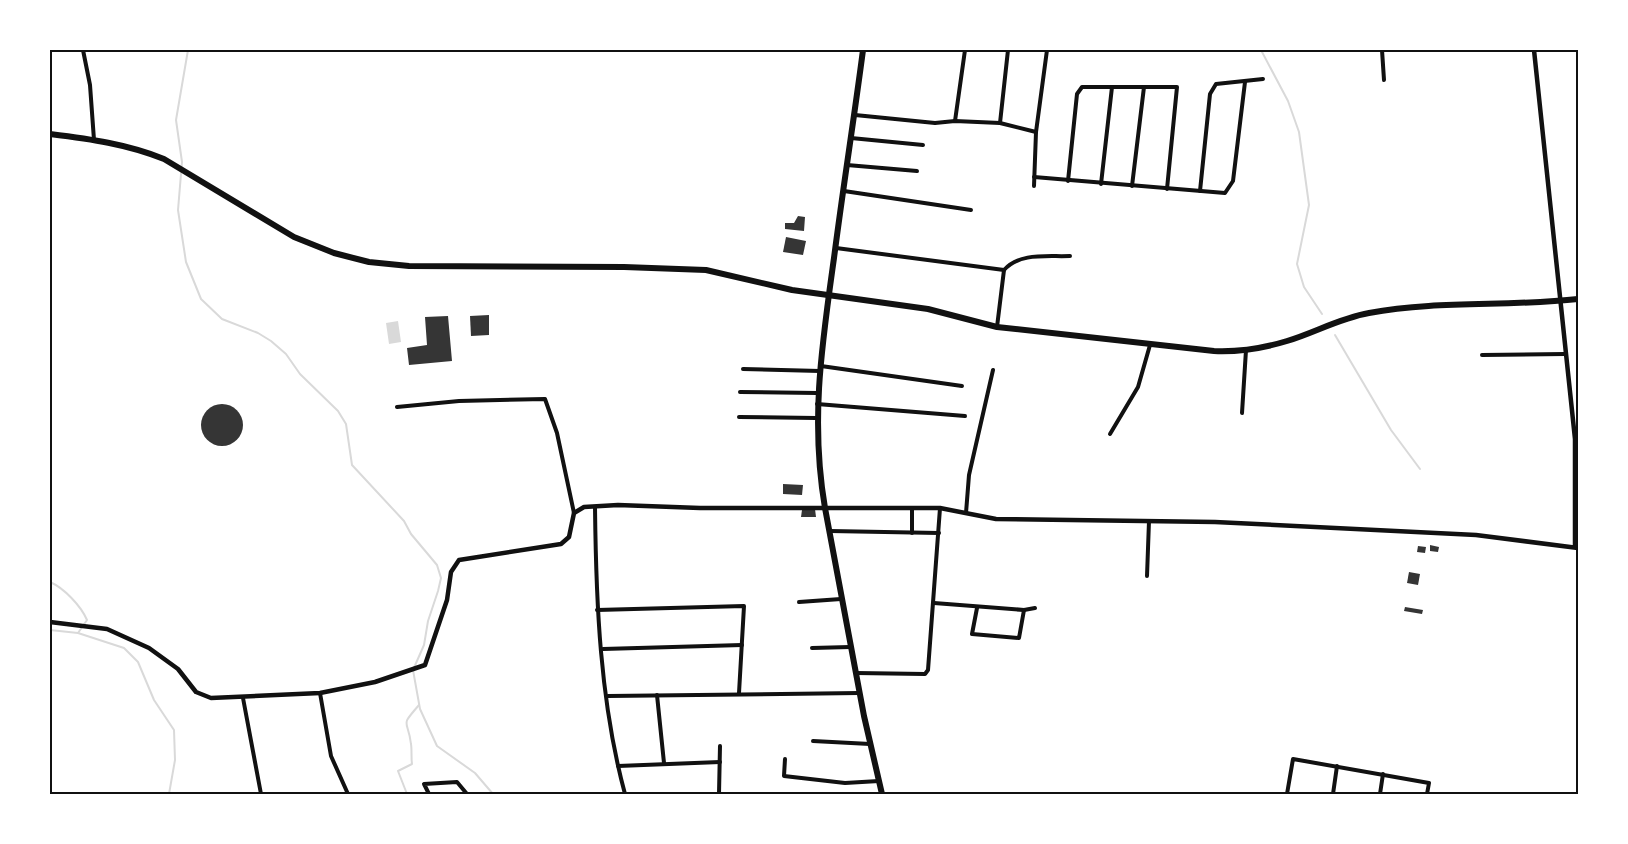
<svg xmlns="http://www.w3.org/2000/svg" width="1628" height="844" viewBox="0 0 1628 844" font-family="'IBM Plex Serif',serif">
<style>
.water{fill:#d9d9d9}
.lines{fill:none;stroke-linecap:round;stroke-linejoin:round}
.stream{stroke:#d9d9d9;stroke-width:2}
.building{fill:#353535}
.minor{stroke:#111;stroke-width:4}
.tertiary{stroke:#111;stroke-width:4.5}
.primary{stroke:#111;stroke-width:6}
.neatline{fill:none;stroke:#111;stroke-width:2}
</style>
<rect width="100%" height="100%" fill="#fff"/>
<path class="water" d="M398,321L401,342L389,344L386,323Z"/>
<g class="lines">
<g class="stream">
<path d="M188,50L176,120L182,162L178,210L186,262L201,299L222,319L258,333L271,341L286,354L300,374L338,411L346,424L352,465L404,521L411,534L437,565L441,578L438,591L428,621L424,645L413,670L420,709L437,746L475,773L493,794"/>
<path d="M1261,50L1288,101L1299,132L1309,205L1297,264L1304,287L1322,314"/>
<path d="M1335,335L1391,430L1420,469"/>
<path d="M50,582C64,588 81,606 87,620L78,633L50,630"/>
<path d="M78,633L124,648L138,662L154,700L174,730L175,760L169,794"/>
<path d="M407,794L398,771L412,764C411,757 412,750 411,744C408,718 399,728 419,705"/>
</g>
</g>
<g class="building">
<path d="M798,216L805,217L804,231L785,229V223H794Z"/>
<path d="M786,237L806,241L803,255L783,252Z"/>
<path d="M489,315V335L471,336L470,316Z"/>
<path d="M448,316L452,361L409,365L407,348L427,345L425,317Z"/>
<circle cx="222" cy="425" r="21"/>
<path d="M783,484L803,485L802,495L783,494Z"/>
<path d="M808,509H815L816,517H801L802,510Z"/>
<path d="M1430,545L1439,547L1438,552L1430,551Z"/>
<path d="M1418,546L1426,547L1425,553L1417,552Z"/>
<path d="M1409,572L1420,574L1418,585L1407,583Z"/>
<path d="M1405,607L1423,610L1422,614L1404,611Z"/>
</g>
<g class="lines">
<g class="minor">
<path d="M83,50L90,85L94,140"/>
<path d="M1382,50L1384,80"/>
<path d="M855,115L935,123L955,121L1000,123L1036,132"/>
<path d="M955,121L965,50"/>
<path d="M1000,123L1008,50"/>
<path d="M851,138L923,145"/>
<path d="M847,165L917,171"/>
<path d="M1034,177L1225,193L1233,181L1245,82"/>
<path d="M1068,181L1077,94L1082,87H1177L1167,189"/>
<path d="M1101,184L1112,87"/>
<path d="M1034,186L1036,132L1047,50"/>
<path d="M1132,186L1144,87"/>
<path d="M844,191L971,210"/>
<path d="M1200,191L1210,94L1216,84L1263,79"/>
<path d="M836,248L1004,270L997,327"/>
<path d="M1004,270C1020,252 1048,257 1070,256"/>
<path d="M1482,355L1565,354"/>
<path d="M821,366L962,386"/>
<path d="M743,369L820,371"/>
<path d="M740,392L817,393"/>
<path d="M817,404L965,416"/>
<path d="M397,407L459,401L545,399L557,433L574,513"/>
<path d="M1242,413L1246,350"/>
<path d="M739,417L816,418"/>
<path d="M1110,434L1138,387L1150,345"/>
<path d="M595,507C596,602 600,702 625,794"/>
<path d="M966,513L969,475L993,370"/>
<path d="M830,531L939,533"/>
<path d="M912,533V508"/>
<path d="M1147,576L1149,521"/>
<path d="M799,602L841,599"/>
<path d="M934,603L1024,610L1035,608"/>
<path d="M977,608L972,634L1019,638L1024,610"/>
<path d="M597,610L744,606L739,693"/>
<path d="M812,648L850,647"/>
<path d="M603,649L742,645"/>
<path d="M856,673L925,674L928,670L940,508"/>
<path d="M320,693L331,756L348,794"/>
<path d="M657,695L664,763"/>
<path d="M608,696L859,693"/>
<path d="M243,698L261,794"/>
<path d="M813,741L870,744"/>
<path d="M785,759L784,776L845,783L879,781"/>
<path d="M618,766L720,762"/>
<path d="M429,794L424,784L457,782L467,794"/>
<path d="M719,794L720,746"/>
<path d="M1287,794L1293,759L1429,783L1427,794"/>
<path d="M1333,794L1337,766"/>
<path d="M1380,794L1383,774"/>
</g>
<g class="tertiary">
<path d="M1534,50L1575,439V546"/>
<path d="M50,622L107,629L149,648L178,669L196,692L211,698L320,693L375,682L425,665L447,600L451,572L459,560L561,544L569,537L574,513L584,507L618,505L700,508H940L996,519L1215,522L1476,535L1578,548"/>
</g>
<g class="primary">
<path d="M863,50C854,119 843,188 834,258C822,344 810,421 825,508L864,716L882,794"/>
<path d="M50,134C90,139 127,144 164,159L294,237L334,253L369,262L409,266L624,267L706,270L792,290L928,309L997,327L1214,351C1238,352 1264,348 1287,341C1314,333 1340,318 1369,313C1438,300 1509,307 1578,299"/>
</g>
</g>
<rect width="1628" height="844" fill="none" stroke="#ffffff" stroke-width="102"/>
<rect x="51" y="51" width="1526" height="742" class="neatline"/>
</svg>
